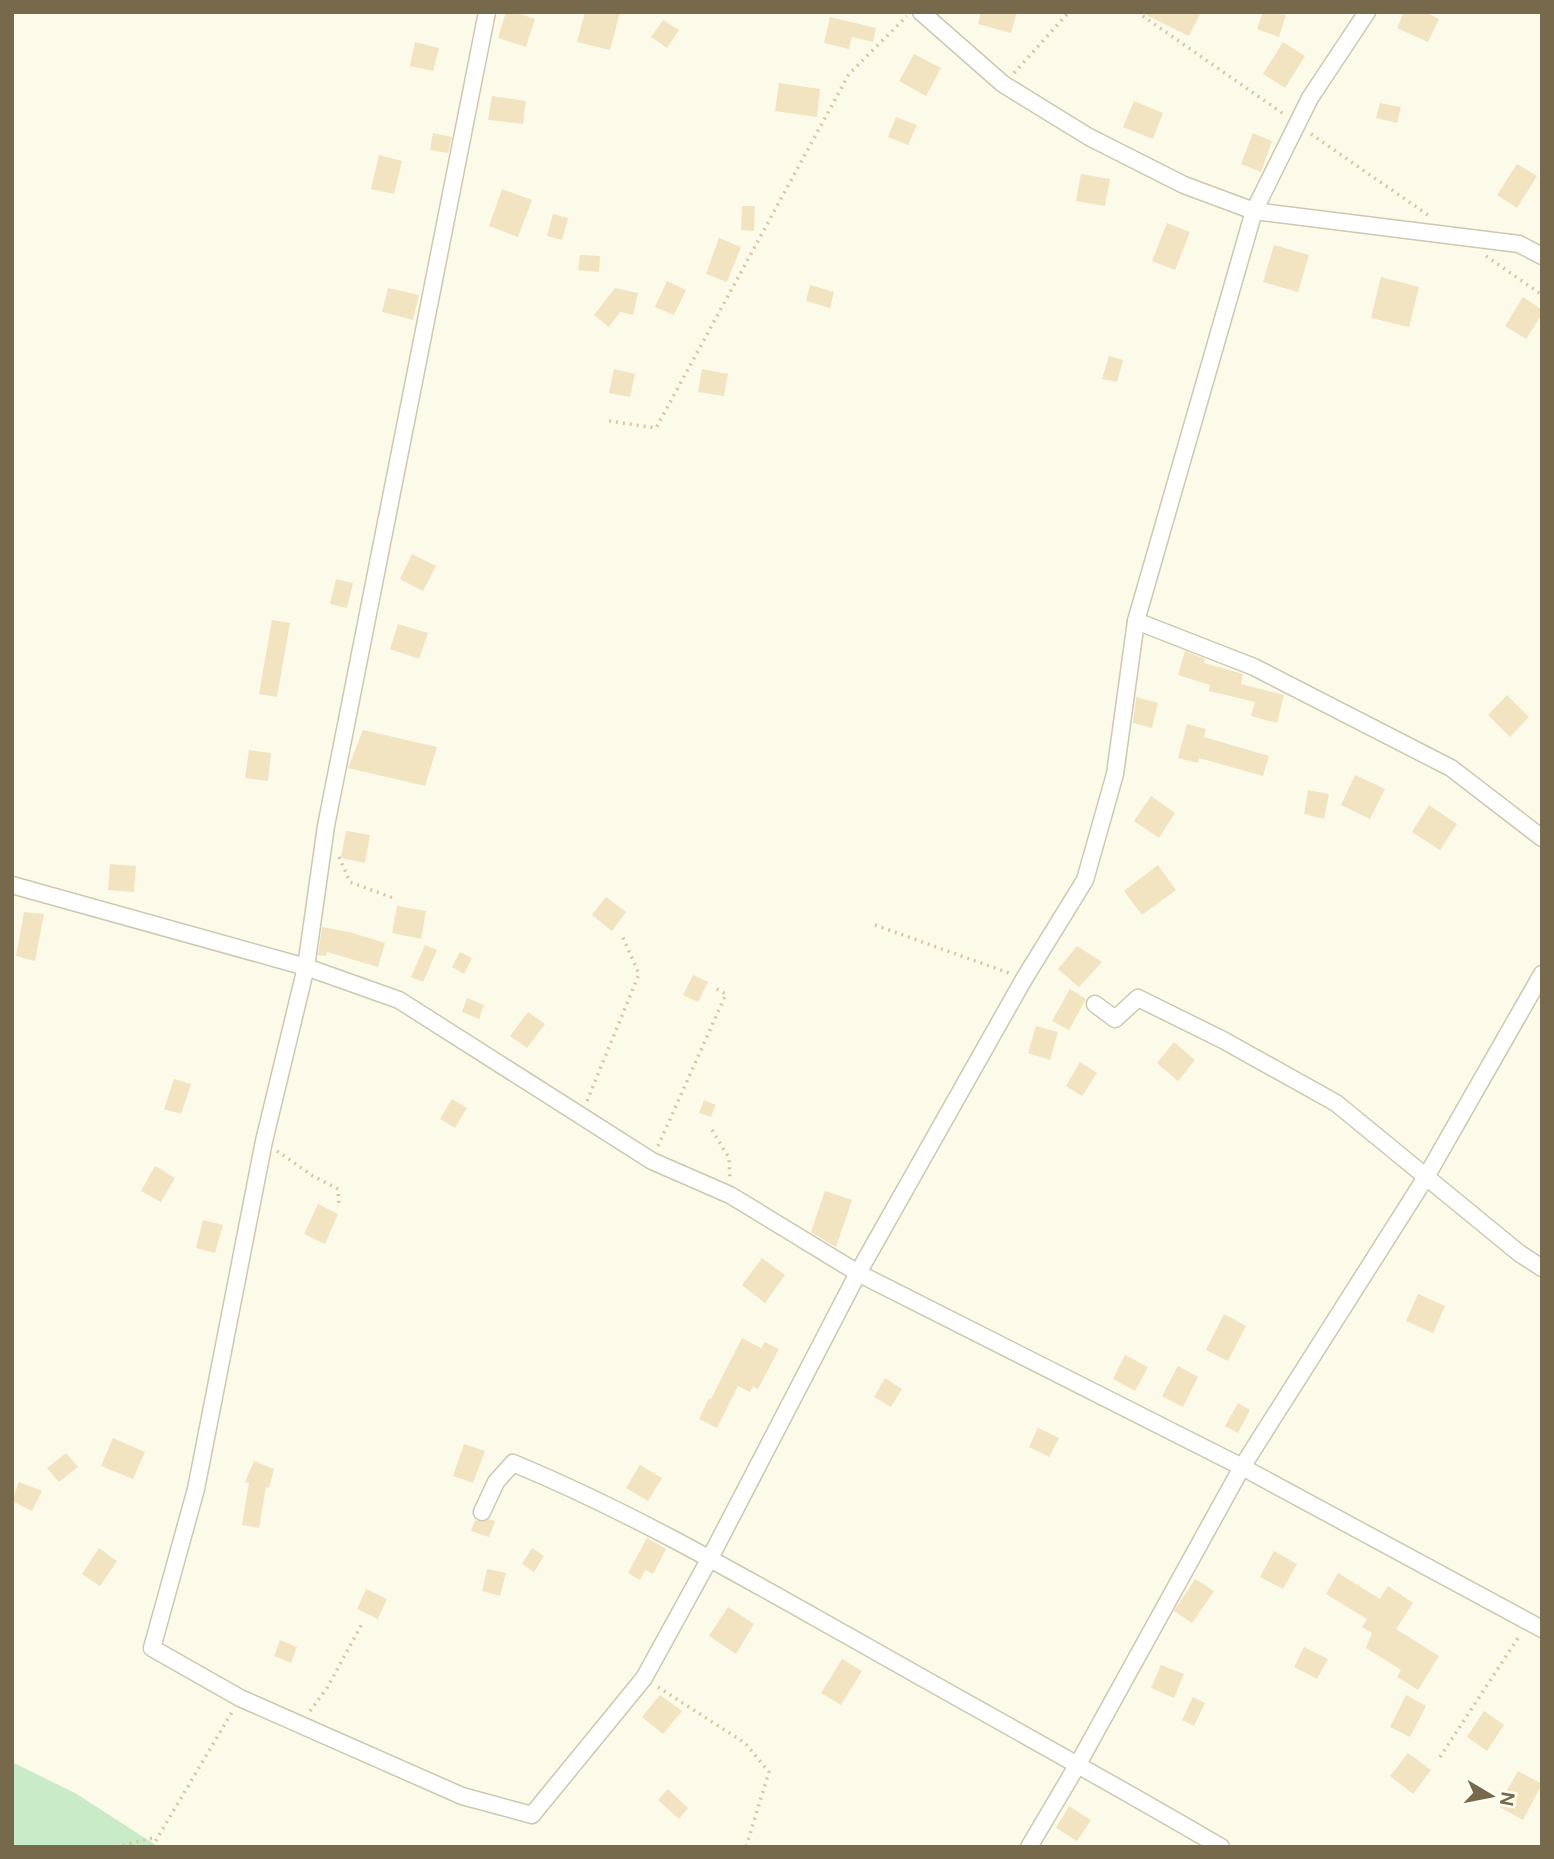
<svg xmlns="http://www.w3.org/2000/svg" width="1554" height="1859" viewBox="0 0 1554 1859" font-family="'DM Sans',sans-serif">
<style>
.green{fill:#caebc7}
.building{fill:#f2e3c1}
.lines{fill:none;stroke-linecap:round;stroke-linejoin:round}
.street-casing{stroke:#cfc7ae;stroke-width:19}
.path{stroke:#d7c8a3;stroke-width:3.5;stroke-dasharray:2 5;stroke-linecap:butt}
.street{stroke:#fff;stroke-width:16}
</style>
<rect width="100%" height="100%" fill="#fcfbe9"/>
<path class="green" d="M12,1762L75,1793L159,1847H12Z"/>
<g class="building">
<path d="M506,12H514L535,19L526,47L498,38Z"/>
<path d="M585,12H620L610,50L577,42Z"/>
<path d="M981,12H1017L1011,33L978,24Z"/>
<path d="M1140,12H1201L1189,36Z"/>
<path d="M1263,12L1286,15L1279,37L1257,29Z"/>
<path d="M1404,12H1425L1439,19L1428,42L1397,28Z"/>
<path d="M830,17L876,28L873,42L852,37L849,49L824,43Z"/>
<path d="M663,20L679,30L667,48L651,37Z"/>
<path d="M415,42L439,48L433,71L410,66Z"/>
<path d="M1283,42L1305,56L1285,88L1263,74Z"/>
<path d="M914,54L941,68L926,96L899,81Z"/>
<path d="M779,83L820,89L817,117L775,111Z"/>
<path d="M492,96L526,101L523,124L488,120Z"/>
<path d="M1134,101L1163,113L1153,139L1123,127Z"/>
<path d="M1380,103L1401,107L1397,123L1376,118Z"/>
<path d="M896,117L917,125L908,145L888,137Z"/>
<path d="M433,133L452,137L448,153L430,150Z"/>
<path d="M1253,133L1272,141L1261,172L1241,164Z"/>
<path d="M379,155L402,161L394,194L371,189Z"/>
<path d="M1517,164L1537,176L1517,208L1497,195Z"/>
<path d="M1081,174L1110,179L1105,206L1076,201Z"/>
<path d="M502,189L532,200L518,237L489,226Z"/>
<path d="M742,206H755L754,231L741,230Z"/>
<path d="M553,214L568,218L562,240L547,236Z"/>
<path d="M1167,223L1190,232L1175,270L1152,261Z"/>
<path d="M719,238L741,247L727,282L706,274Z"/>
<path d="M1274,245L1309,255L1298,292L1263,282Z"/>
<path d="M580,255L600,256L599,272L578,270Z"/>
<path d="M1381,277L1419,287L1409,327L1371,318Z"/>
<path d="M667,281L686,290L674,315L655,307Z"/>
<path d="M810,285L834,292L830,308L806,301Z"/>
<path d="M388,288L419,295L413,320L382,312Z"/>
<path d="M615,288L638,293L633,315L620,312L609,327L594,315Z"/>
<path d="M1523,297L1542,310V314L1526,339L1505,326Z"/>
<path d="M1109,356L1123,360L1117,382L1102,379Z"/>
<path d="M614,369L635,374L630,397L609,393Z"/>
<path d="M702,369L728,374L724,396L698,392Z"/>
<path d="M412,554L436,566L423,591L400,579Z"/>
<path d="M336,579L353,583L347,608L330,604Z"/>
<path d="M272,620L290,623L277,697L259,694Z"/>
<path d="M398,624L428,633L419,659L390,649Z"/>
<path d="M1185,651L1205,659L1204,663L1243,674L1241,684L1284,695L1277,723L1251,716L1255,702L1209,691L1210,685L1178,675Z"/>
<path d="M1507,695L1529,717L1510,737L1488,715Z"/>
<path d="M1136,697L1158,703L1152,728L1133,723Z"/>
<path d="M1187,724L1206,729L1204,737L1269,756L1263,776L1199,758L1198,763L1178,758Z"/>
<path d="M363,730L437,747L425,786L348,768Z"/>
<path d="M249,750L271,753L268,781L245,778Z"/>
<path d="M1355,775L1385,789L1370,819L1341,805Z"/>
<path d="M1308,790L1329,794L1324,819L1304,814Z"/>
<path d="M1151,796L1175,813L1159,838L1134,821Z"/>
<path d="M1429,805L1457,824L1440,850L1412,832Z"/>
<path d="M346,831L370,835L365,863L341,858Z"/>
<path d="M110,864L136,866L134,892L108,890Z"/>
<path d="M1158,865L1176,890L1142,915L1124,891Z"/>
<path d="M606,897L626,912L612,931L592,915Z"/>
<path d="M397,906L426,911L421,939L392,933Z"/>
<path d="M24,912L44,914L35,961L16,956Z"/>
<path d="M322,927L349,932L385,943L378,967L327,952L326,956L318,955Z"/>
<path d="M425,945L437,950L423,982L411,977Z"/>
<path d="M1077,946L1102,962L1079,987L1058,969Z"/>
<path d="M460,952L472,958L464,974L452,967Z"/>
<path d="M693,975L708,982L698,1002L683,995Z"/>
<path d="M1070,989L1086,999L1069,1030L1052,1021Z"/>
<path d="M467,998L484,1005L479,1019L462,1012Z"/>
<path d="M528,1012L545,1024L527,1048L510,1036Z"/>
<path d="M1036,1026L1058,1032L1050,1060L1028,1053Z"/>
<path d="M1174,1042L1195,1060L1178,1081L1157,1063Z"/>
<path d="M1080,1062L1097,1073L1082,1096L1066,1086Z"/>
<path d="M174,1079L191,1084L181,1114L164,1109Z"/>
<path d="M452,1099L467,1108L455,1128L440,1119Z"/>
<path d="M704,1100L716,1105L711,1117L699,1113Z"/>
<path d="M155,1166L175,1178L161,1202L141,1191Z"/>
<path d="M825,1191L852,1200L836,1247L811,1232Z"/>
<path d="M318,1204L338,1214L325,1244L304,1234Z"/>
<path d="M203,1220L223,1225L215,1253L196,1248Z"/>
<path d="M762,1258L785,1275L765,1303L742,1285Z"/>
<path d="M1418,1294L1445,1306L1433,1333L1406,1321Z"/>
<path d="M1224,1314L1246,1326L1228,1361L1206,1350Z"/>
<path d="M742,1338L761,1348L765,1342L779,1349L758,1389L753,1386L750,1392L738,1386L717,1428L699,1419L709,1398L711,1399Z"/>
<path d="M1125,1355L1148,1367L1135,1391L1113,1379Z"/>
<path d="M1178,1366L1198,1377L1183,1407L1162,1396Z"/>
<path d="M885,1378L902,1389L891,1407L874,1397Z"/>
<path d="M1238,1403L1250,1410L1238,1433L1225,1426Z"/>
<path d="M1038,1428L1059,1438L1049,1457L1029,1447Z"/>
<path d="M113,1438L145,1452L133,1479L101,1466Z"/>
<path d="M464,1444L485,1451L473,1483L453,1476Z"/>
<path d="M66,1453L78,1467L59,1482L47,1468Z"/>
<path d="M254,1461L274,1469L269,1488L266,1487L259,1528L242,1525L249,1483L245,1482Z"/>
<path d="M640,1465L662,1478L648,1501L626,1488Z"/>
<path d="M19,1482L42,1491L32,1511L12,1501Z"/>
<path d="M489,1519L495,1521L489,1537L471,1531L475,1520L482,1522Z"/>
<path d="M647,1538L666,1549L653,1574L645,1570L640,1580L628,1573Z"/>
<path d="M99,1548L117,1561L100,1586L82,1574Z"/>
<path d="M532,1548L544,1556L534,1572L522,1564Z"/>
<path d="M1274,1551L1297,1564L1283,1589L1260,1577Z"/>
<path d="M487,1569L506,1573L500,1596L482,1591Z"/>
<path d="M1338,1573L1380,1599L1388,1586L1413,1603L1396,1629L1439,1656L1418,1690L1397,1677L1401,1670L1366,1648L1372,1633L1362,1627L1367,1619L1326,1594Z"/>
<path d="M1195,1579L1214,1591L1192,1623L1174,1611Z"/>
<path d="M366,1589L387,1599L378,1619L357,1609Z"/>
<path d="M728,1607L754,1624L736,1654L709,1636Z"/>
<path d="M280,1640L297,1647L291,1663L274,1656Z"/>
<path d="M1304,1647L1328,1659L1317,1679L1294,1667Z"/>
<path d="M842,1659L862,1671L841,1705L821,1693Z"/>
<path d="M1161,1665L1184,1674L1174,1698L1151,1688Z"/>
<path d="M660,1695L682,1711L663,1734L642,1717Z"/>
<path d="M1406,1695L1426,1706L1410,1737L1390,1727Z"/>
<path d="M1193,1697L1205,1703L1194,1726L1182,1720Z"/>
<path d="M1484,1711L1504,1725L1487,1751L1467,1737Z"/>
<path d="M1408,1753L1431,1770L1413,1794L1390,1776Z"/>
<path d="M1518,1771L1542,1784L1523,1820L1498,1806Z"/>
<path d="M668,1789L688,1808L679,1819L658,1800Z"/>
<path d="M1069,1806L1091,1820L1077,1841L1056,1828Z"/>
</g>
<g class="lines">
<g class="street-casing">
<g id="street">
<path d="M487,12L326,826L306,967L264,1141L196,1489L152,1648L240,1698L462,1796L532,1815L644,1678L710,1558L858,1273L1024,979L1085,880L1115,774L1136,621L1254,211L1310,98L1367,12"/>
<path d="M921,12L1003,84L1089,137L1184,185L1254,211L1519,244L1542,256"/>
<path d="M1136,621L1254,667L1451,768L1542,838"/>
<path d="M12,885L306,967L399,1000L652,1161L730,1195L858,1273L1242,1467L1542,1629"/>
<path d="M1095,1004L1115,1019L1138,998L1223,1040L1336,1103L1519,1253L1542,1268"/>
<path d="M482,1512L496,1482L513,1463C636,1514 750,1581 866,1646C984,1713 1103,1778 1221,1847"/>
<path d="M1029,1847L1078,1764L1242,1467L1426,1177L1542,974"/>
</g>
</g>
<g class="path">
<path d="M1137,12L1285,115"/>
<path d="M1014,73L1069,12"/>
<path d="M1311,134L1428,215"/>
<path d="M1486,256L1542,295"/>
<path d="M609,421L656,428L849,74L907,16"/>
<path d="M339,857L350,882L393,898"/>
<path d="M875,925L1009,973"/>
<path d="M587,1101L639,974L621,933"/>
<path d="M712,1130L729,1158L730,1179"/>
<path d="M658,1146L726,994L715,988"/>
<path d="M277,1151L313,1176L338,1189L339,1206"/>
<path d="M658,1687L745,1743L769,1772L746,1847"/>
<path d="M310,1711L327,1688L363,1622"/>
<path d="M1440,1757L1520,1635"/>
<path d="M12,1846L14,1847"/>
<path d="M116,1847L157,1837"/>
<path d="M152,1847L232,1712"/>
</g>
<use href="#street" class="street"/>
</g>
<rect width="1554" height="1859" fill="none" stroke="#77694c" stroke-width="28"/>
<g transform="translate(1491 1796) rotate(100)" stroke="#fffef0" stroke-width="5" paint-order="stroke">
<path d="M0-5L12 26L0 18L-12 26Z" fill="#77694c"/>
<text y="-10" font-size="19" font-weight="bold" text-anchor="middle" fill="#77694c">N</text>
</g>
</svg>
